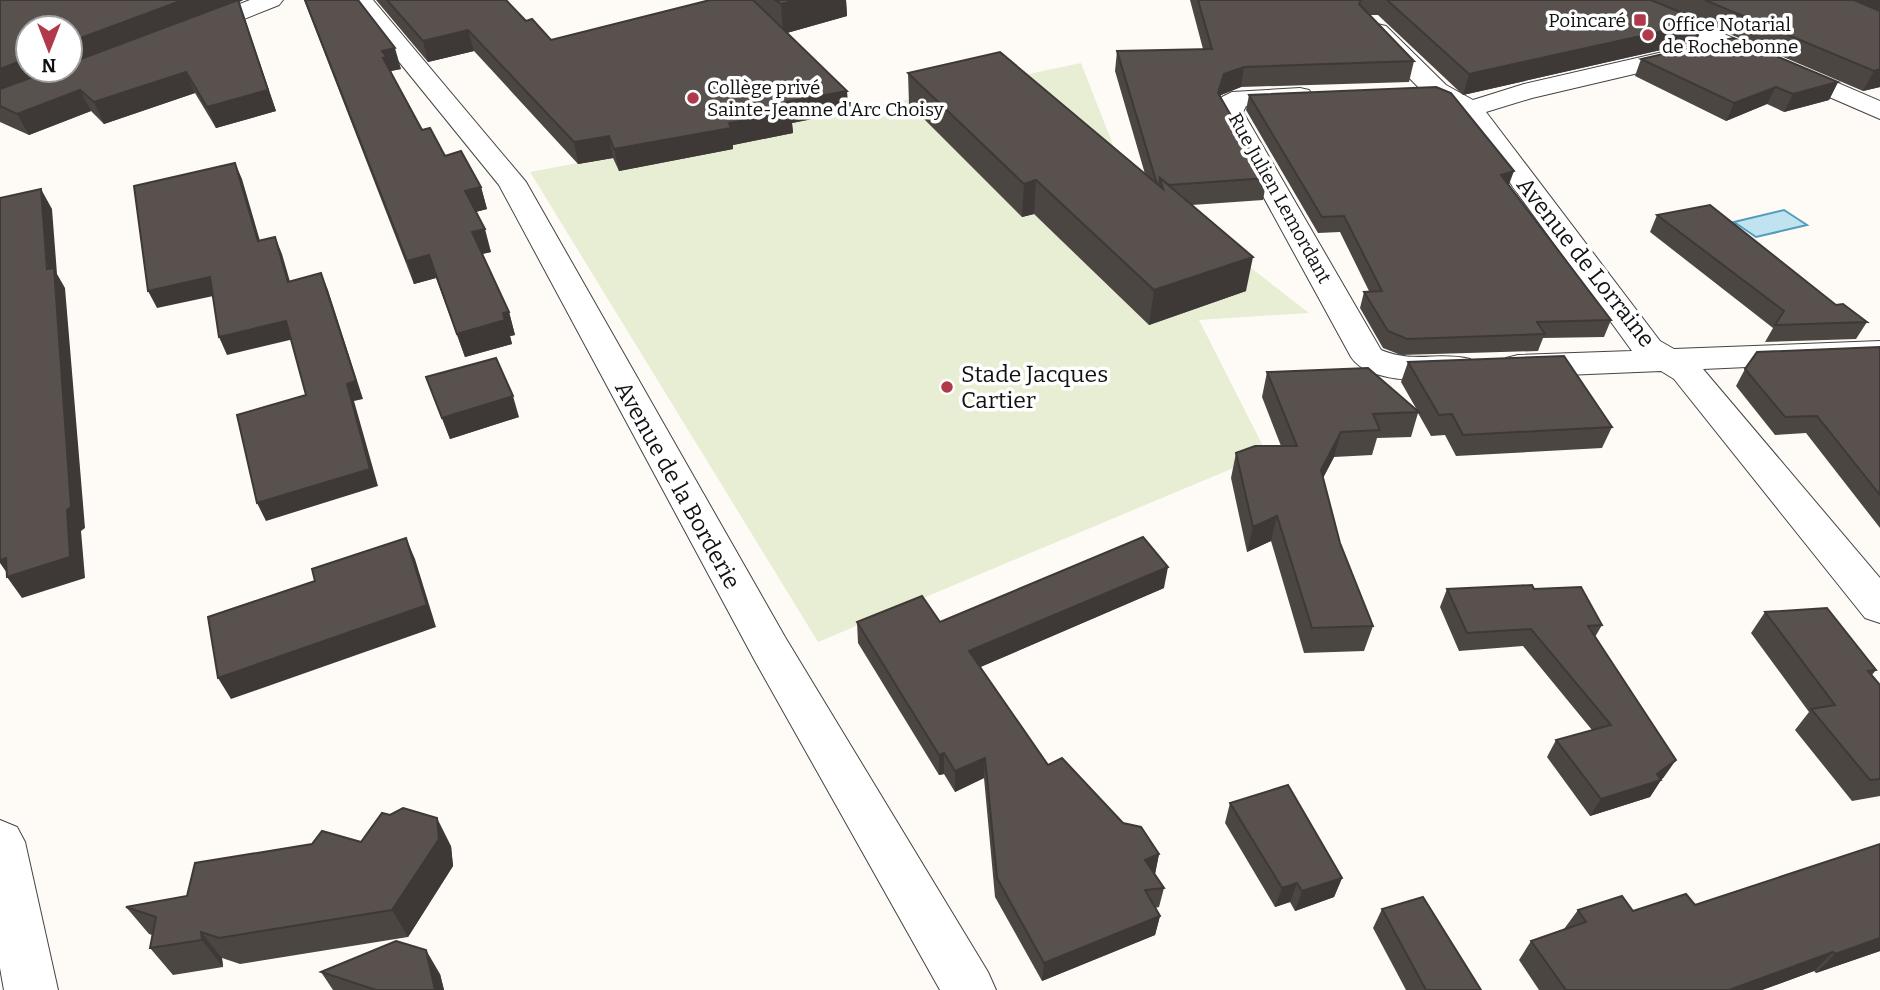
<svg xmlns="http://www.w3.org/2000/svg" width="1880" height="990" viewBox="0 0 1880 990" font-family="Bitter,serif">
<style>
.pitch{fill:#e7eed3}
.water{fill:#c0e3ef;stroke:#509ebd;stroke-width:2}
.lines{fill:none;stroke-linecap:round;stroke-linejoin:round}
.minor-casing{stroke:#444;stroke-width:2}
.tertiary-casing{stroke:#444;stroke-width:2}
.minor{fill:#fff;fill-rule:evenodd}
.tertiary{fill:#fff;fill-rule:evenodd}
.wall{fill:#4c4643}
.shaded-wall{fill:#3e3937}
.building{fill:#58514e;stroke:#3e3937;stroke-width:2}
.poi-dot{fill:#b0394c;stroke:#fff;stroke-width:2.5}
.labels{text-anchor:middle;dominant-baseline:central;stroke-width:7;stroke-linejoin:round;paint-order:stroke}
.far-poi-label{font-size:19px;fill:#111;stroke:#fff;text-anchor:start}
.far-street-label{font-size:19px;fill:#111;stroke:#fff}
.street-label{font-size:23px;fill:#111;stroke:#fff}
.poi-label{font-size:23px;fill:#111;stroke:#fff;text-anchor:start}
</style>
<rect width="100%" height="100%" fill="#fefbf6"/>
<path class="pitch" d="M1081,63L1122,168L1309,313L1199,320L1267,454L818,642L530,172L848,112Z"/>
<path class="water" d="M1784,210L1807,225L1756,237L1734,222Z"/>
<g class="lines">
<g class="minor-casing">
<g id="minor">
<path d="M349,0H373L526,182L785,637L988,972L996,990H940L755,661L499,185Z"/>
<path d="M1377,24L1386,26L1446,85L1473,100L1524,84L1689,46L1698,49L1702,54L1698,59L1532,98L1486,112L1660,341L1674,349L1880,341V361L1703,369L1880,578V623L1865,618L1674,379L1661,371L1518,377L1506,374L1501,366L1506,358L1518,355L1632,351L1461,115L1428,97L1368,36L1365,31L1368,26Z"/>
<path d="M1300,88L1309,90L1313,96L1309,102L1246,106L1243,112L1381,350C1415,364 1438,351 1470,359L1475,367L1470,375C1440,382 1370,386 1351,357L1217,112L1222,97L1232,92Z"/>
<path d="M0,820L17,827L25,842L58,990H4L0,968Z"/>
</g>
</g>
<g class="tertiary-casing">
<g id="tertiary">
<path d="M250,0H283L279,5L204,35H186L183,30L186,25Z"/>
<path d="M1613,0H1645L1880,101V119L1617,5Z"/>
</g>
</g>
<use href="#minor" class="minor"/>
<use href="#tertiary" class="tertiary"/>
</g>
<g class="wall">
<path d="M0,0H243L239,2L276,111L216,128L195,93L104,124L91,111L29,135L0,122Z"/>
<path d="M304,0H358L401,69L391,71L393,76L422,130L445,156L481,187L487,209L476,212L491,252L482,254L509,312L515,335L510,336L512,344L465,357L436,278L414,284Z"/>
<path d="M376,0H506L526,21L551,40L710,0H846L847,16L787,33L847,91L848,112L792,123L793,133L733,145V149L619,171L613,158L578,164L474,51L428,62Z"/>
<path d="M1190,0H1880V87L1863,91L1704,23L1696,42L1463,95L1378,15H1369L1414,61L1409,82L1241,87L1221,95L1220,97L1267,178L1263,200L1192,205L1246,291L1149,325L1034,214L1022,217L909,104L908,73L1145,174L1115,71L1117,51L1203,49Z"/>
<path d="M1641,59L1838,82L1829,100L1784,112L1767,104L1726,121L1635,76Z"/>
<path d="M1249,95L1509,185L1611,320L1604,337L1543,338L1538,351L1401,355L1383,348L1360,308L1364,292L1369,291L1340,232L1318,233L1246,110Z"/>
<path d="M1657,215L1836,305L1867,322L1856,339L1765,342L1773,328L1650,232Z"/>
<path d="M1880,347V528L1806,433L1775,435L1736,386L1745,369Z"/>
<path d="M1408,362L1612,427L1602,448L1456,456L1445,435L1431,436L1418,413L1411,437L1377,438L1372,455L1334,457L1323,478L1340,543L1373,626L1364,651L1304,653L1271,541L1247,552L1231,478L1236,453L1281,446L1262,397L1267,372L1417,410L1401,382Z"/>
<path d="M426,377L519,417L450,439Z"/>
<path d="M1164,588L980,667L1048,765L1123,823L1159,854L1155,874L1164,888L1159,907L1155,908L1160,916L1155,935L1042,981L995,897L984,778L955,792L944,774L939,775L858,643L857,622H940Z"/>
<path d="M1447,589H1534L1602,625L1595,637L1664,777L1661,780L1650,797L1590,816L1547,757L1556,740L1592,730L1523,646L1459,651L1440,607Z"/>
<path d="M1765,612L1876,670L1872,675L1880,685V796L1852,801L1795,730L1809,712L1751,633Z"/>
<path d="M1230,803L1342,878L1334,897L1295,911L1290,902L1275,907L1225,823Z"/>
<path d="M361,842L451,846L453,866L408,937L240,964L222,958L223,967L173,975L150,948L152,935L149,934L126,907L187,896Z"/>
<path d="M1695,905L1880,951L1816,973L1814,971L1762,990H1539L1519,960L1531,941L1564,929L1578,910L1633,911Z"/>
<path d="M1382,909L1481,990H1406L1373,928Z"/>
<path d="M321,972L440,974L444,990H333Z"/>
</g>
<g class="shaded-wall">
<path d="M183,0H243L239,2L276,111L216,128L207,107L239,2L70,67V42Z"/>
<path d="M797,0H846L847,16L783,34L781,4Z"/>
<path d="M1854,0H1880V13Z"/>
<path d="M1704,22L1696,42L1463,95L1469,74Z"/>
<path d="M468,30L474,51L428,62L423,41Z"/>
<path d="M395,48L401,69L391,71L393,78L383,58L382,51Z"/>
<path d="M28,58V70H62L0,94V69Z"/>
<path d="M1244,67L1241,87L1221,95L1215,113L1218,93L1224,74Z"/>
<path d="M1880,69V87L1863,91L1874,71Z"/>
<path d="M186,72L195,93L104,124L94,102Z"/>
<path d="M1838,82L1829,100L1784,112L1793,94Z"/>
<path d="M1776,87L1767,104L1726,121L1734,103Z"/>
<path d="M80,90L91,111L29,135L17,114Z"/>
<path d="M847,91L848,112L792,123L793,133L733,145V149L619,171L614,149L729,123L786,102Z"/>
<path d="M609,136L613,158L578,164L574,142Z"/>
<path d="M235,163L242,179L265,258L258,241Z"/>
<path d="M1514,171L1508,187L1501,175Z"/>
<path d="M1036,180L1034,214L1022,217L1024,184Z"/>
<path d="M481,187L487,209L471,213L465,191Z"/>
<path d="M41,189L52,209L57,274L65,288L85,528L81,531L85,578L22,598L7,577L9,576L0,563V560L67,510Z"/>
<path d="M485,229L491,252L478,255L472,232Z"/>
<path d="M275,237L282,254L295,299L288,282Z"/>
<path d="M429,255L436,278L414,284L407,261Z"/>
<path d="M1253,257L1246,291L1149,325L1154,290Z"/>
<path d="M321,273L328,290L363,399L354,401L378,486L266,521L257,503L347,384Z"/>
<path d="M210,277L218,295L157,308L148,291Z"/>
<path d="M509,312L515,335L510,336L512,344L465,357L457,334Z"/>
<path d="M286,321L294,339L227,355L219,337Z"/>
<path d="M513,396L519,417L450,439L442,418Z"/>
<path d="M1341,432L1334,457L1314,495L1321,470Z"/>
<path d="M1277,516L1271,541L1247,552L1253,527Z"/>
<path d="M406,538L415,559L436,627L231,699L218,678Z"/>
<path d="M1168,567L1164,588L969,672V651Z"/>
<path d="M944,753V774L939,775V755Z"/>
<path d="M985,758L984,778L955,792V771Z"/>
<path d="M1676,760L1664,777L1660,780H1661L1650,797L1590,816L1601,799L1657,774Z"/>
<path d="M437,818L451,846L453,866L408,937L392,910Z"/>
<path d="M1159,854L1155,874L1145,860Z"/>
<path d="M1342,878L1334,897L1295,911L1302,891Z"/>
<path d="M1297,883L1290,902L1275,907L1282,888Z"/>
<path d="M1160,916L1155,935L1042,981L1044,963Z"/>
<path d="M201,932L222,958L223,967L202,940Z"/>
<path d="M1880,938V951L1816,973L1835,954Z"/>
<path d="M426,950L440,974L444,990H435Z"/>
<path d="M1833,952L1814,971L1762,990H1729Z"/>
</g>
<g class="building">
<path d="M0,0H183L70,42V28H28V58L0,69Z"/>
<path d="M238,0L268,90L207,107L186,72L94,102L80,90L17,114L0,106V89L52,70H70V63Z"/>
<path d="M305,0H358L395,48L382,51L387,57L383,58L422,130L430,128L445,156L461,151L481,187L465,191L485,229L472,232L509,312L503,313L505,320L457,334L429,255L407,261Z"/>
<path d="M387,0H506L526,21L532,19L551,40L710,0H753L847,91L786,102L791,112L729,123L731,128L614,149L609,136L574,142L468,30L423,41Z"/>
<path d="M775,0H797L781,4Z"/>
<path d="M1198,0H1361L1359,4L1414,61L1244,67L1224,74L1218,93L1267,178L1169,185L1160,178L1159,185L1157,184L1117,51L1212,49Z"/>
<path d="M1387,0H1651L1704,22L1469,74Z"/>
<path d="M1705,0H1856H1854L1880,11V69L1874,71Z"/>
<path d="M1733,38L1838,82L1793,94L1776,87L1734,103L1641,59Z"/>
<path d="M1000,52L1163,189L1160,178L1253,257L1154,290L1036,180L1024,184L908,73Z"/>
<path d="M1436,87L1451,93L1514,171L1501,175L1611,320L1537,322L1545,334L1407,339L1388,331L1364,292L1382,291L1344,216L1322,217L1249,95Z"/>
<path d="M235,163L258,241L275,237L288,282L321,273L356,381L347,384L370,469L257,503L237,415L306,395L286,321L219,337L210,277L148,291L134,186Z"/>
<path d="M41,189L47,269L54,268L71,507L67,510L70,557L7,577L6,558L0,560V198Z"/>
<path d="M1710,205L1836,305L1843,304L1867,322L1775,325L1784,311L1657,215Z"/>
<path d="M1880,347V495L1817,416L1785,417L1745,369L1757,352Z"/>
<path d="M1564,356L1612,427L1463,435L1452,414L1439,415L1408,362Z"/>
<path d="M496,358L513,396L442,418L426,377Z"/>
<path d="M1368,368L1419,412L1373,414L1380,430L1341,432L1321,470L1340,543L1373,626L1312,628L1277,516L1253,527L1236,453L1255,446H1297L1267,372Z"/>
<path d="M1143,537L1168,567L969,651L1048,765L1062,758L1123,823L1141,827L1159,854L1145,860L1164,888L1145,890L1160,916L1044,963L997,878L985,758L955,771L944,753L939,755L857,622L922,596L940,622Z"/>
<path d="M406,538L427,605L218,678L208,617L315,581L312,569Z"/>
<path d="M1532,585L1534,589L1581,587L1602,625L1588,626L1676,760L1657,774L1661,780L1601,799L1556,740L1611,725L1531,629L1467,633L1447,589Z"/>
<path d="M1827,608L1876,670L1868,671L1880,685V779L1870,780L1811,709L1835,705L1765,612Z"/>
<path d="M1288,785L1342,878L1302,891L1297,883L1282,888L1230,803Z"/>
<path d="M403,808L437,818L439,839L392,910L219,938L201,932L202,940L150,948L156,917L126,907L187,896L195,863L312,844L322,831L361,842L382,813L390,815Z"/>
<path d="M1880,844V938L1835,954L1833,952L1729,990H1566L1531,941L1586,922L1578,910L1622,896L1633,911L1686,894L1695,905Z"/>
<path d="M1423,897L1481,990H1426L1382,909Z"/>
<path d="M396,941L426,950L435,990H376L321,972Z"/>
</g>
<g class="poi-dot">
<rect x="1633" y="13" width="14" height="14" rx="3.5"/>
<circle cx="1648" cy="35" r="7"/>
<circle cx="693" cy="98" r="7"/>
<circle cx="947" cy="387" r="7"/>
</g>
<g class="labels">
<g class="far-poi-label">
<text x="1626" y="20" text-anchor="end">Poincaré</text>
<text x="1662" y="24">Office Notarial<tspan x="1662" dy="22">de Rochebonne</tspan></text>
<text x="707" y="87">Collège privé<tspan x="707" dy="22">Sainte-Jeanne d'Arc Choisy</tspan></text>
</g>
<g class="far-street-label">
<text transform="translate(1280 198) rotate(61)">Rue Julien Lemordant</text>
</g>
<g class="street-label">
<text transform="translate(1586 262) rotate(52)">Avenue de Lorraine</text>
<text transform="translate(678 485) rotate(61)">Avenue de la Borderie</text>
</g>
<g class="poi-label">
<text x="961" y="374">Stade Jacques<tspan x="961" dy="26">Cartier</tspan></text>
</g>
</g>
<g transform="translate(49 49) rotate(180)"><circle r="33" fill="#ffffff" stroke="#a0a0a0" stroke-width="2"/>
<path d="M0-5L12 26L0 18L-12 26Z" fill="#b0394c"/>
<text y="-10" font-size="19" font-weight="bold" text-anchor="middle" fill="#111111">N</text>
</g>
</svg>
